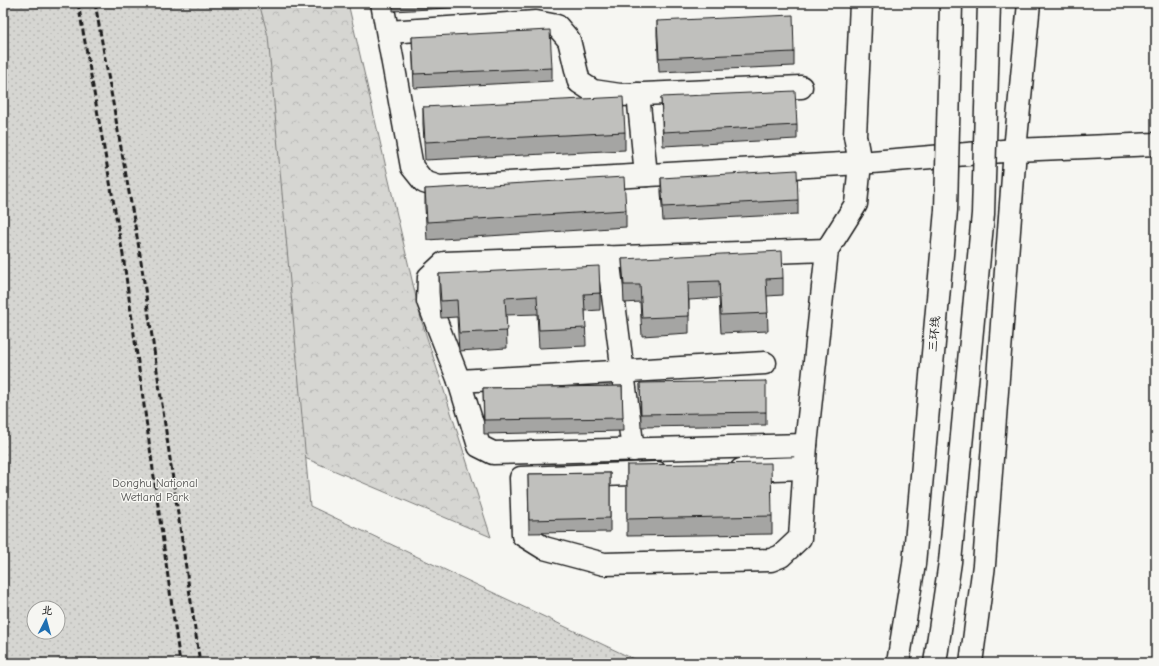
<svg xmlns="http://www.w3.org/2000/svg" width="1159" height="666" viewBox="0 0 1159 666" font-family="'Comic Neue','LXGW WenKai TC',sans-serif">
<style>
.forest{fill:url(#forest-crowns);stroke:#797977}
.park{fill:url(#park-dots);stroke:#797977;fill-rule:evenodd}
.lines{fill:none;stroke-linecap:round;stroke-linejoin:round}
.minor-casing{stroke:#1c1c1c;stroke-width:25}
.minor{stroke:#f6f6f2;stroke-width:22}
.rail{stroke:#1c1c1c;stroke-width:3;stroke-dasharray:6 3;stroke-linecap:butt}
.highway-bridge-casing{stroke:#1c1c1c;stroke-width:25;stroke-linecap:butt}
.highway-bridge{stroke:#f6f6f2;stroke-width:22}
.wall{fill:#a5a5a3;stroke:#1c1c1c}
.building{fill:#c0c0bd;stroke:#1c1c1c}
.labels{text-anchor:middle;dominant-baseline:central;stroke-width:3;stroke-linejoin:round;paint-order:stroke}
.street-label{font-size:12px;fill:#1c1c1c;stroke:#f6f6f2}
.park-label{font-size:12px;fill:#545453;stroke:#f6f6f2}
</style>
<defs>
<pattern id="forest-crowns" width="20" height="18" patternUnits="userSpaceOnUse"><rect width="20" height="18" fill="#d6d6d2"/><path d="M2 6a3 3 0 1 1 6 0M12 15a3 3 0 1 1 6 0" fill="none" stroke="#b7b7b4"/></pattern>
<pattern id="park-dots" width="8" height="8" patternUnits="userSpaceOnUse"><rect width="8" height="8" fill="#d6d6d2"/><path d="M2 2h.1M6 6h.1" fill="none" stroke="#b7b7b4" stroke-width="1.8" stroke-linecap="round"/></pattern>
</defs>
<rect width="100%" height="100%" fill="#f6f6f2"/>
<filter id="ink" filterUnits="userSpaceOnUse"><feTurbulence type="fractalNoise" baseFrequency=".025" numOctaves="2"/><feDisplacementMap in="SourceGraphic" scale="8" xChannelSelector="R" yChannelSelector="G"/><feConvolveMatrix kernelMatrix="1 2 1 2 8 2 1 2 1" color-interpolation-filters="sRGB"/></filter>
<g filter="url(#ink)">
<path class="forest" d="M3,3H348L421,319L491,537L3,330Z"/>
<path class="park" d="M3,3H259L268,36L310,506L642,663H3ZM34,608H58V632H34Z"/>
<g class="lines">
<g class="minor-casing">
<g id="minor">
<path d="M382,3L412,167L424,182L439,187L860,163L1015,150L1156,144"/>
<path d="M388,32L536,22L557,26L569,40L579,82L593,91L620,95L801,87"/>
<path d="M638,94L646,175"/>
<path d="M608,257L633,450"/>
<path d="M765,363L459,381L479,446L493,453L806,445"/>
<path d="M459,381L428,301L429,277L444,263L827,250"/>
<path d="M741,470L805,468"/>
<path d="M657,473L521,478L523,535L544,548L604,564L771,560L781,556L800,538L806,445L827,250L856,204L860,163L855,136L861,3"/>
<path d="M971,663L984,565L1015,150L1029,3"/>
</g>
</g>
<use href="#minor" class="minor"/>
<g class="rail">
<path d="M78,3L123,255L180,663"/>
<path d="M95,3L139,248L200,663"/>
</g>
<g class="highway-bridge-casing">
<g id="highway-bridge">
<path d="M898,663L914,564L946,210L951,3"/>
<path d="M935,663L950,562L983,214L989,3"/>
</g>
</g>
<use href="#highway-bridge" class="highway-bridge"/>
</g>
<g class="wall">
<path d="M393,3H544L393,11Z"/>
<path d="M657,21L794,52V66L659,72L657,35Z"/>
<path d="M412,37L552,68V81L414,88Z"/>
<path d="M661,97L797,125V139L663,146Z"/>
<path d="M423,107L625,132V150L425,160L423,124Z"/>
<path d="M661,178L798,200V214L663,221L661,192Z"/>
<path d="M425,189L626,210V227L427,240L425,207Z"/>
<path d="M622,259L783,278V295L767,296L768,331L721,333L719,298L689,300V333L642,336L640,302L624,303Z"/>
<path d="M439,274L600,293V310L585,311L586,346L539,348L537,314L506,315L507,348L459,351L457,317L441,318L439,292Z"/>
<path d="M640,383L766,412V425L641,427Z"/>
<path d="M622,386L623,431L484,434L483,388Z"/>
<path d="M627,465L772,516V534L627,536Z"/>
<path d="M610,473V532L529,533L528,474Z"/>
</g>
<g class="building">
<path d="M793,15L794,52L659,58L657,21Z"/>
<path d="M550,30L552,68L414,74L412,37Z"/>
<path d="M795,91L797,125L663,132L661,97Z"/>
<path d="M623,97L625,132L425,142L423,107Z"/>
<path d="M797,170L798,200L663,207L661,178Z"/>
<path d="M624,177L626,210L427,222L425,189Z"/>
<path d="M782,251L783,278L766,279L768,313L721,315L719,281L688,282L689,316L642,318L640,285H624L622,259Z"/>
<path d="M599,266L600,293L584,294L586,328L539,330L537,296L505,298L507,331L459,333L457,300L441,301L439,274Z"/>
<path d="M766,381V412L641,414L640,383Z"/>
<path d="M622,386L623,418L484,420L483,388Z"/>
<path d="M771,463L772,516L627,519V465Z"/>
<path d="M610,473V518L529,520L528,474Z"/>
<path d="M98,659V663H73Z"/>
</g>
</g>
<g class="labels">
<g class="street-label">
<text transform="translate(934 334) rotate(-85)">三环线</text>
</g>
<g class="park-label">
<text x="155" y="483">Donghu National<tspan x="155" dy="14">Wetland Park</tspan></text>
</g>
</g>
<rect width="1159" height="666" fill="none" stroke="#f6f6f2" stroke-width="16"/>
<rect x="8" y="8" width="1143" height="650" fill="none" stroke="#1c1c1c" stroke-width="1.5" filter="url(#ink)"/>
<g transform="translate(46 620) rotate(6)"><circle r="19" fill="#f6f6f2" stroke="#9f9f9c"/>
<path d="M0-3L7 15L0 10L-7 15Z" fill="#1f6fb2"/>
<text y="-6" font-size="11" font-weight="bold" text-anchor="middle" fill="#1c1c1c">北</text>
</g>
</svg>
